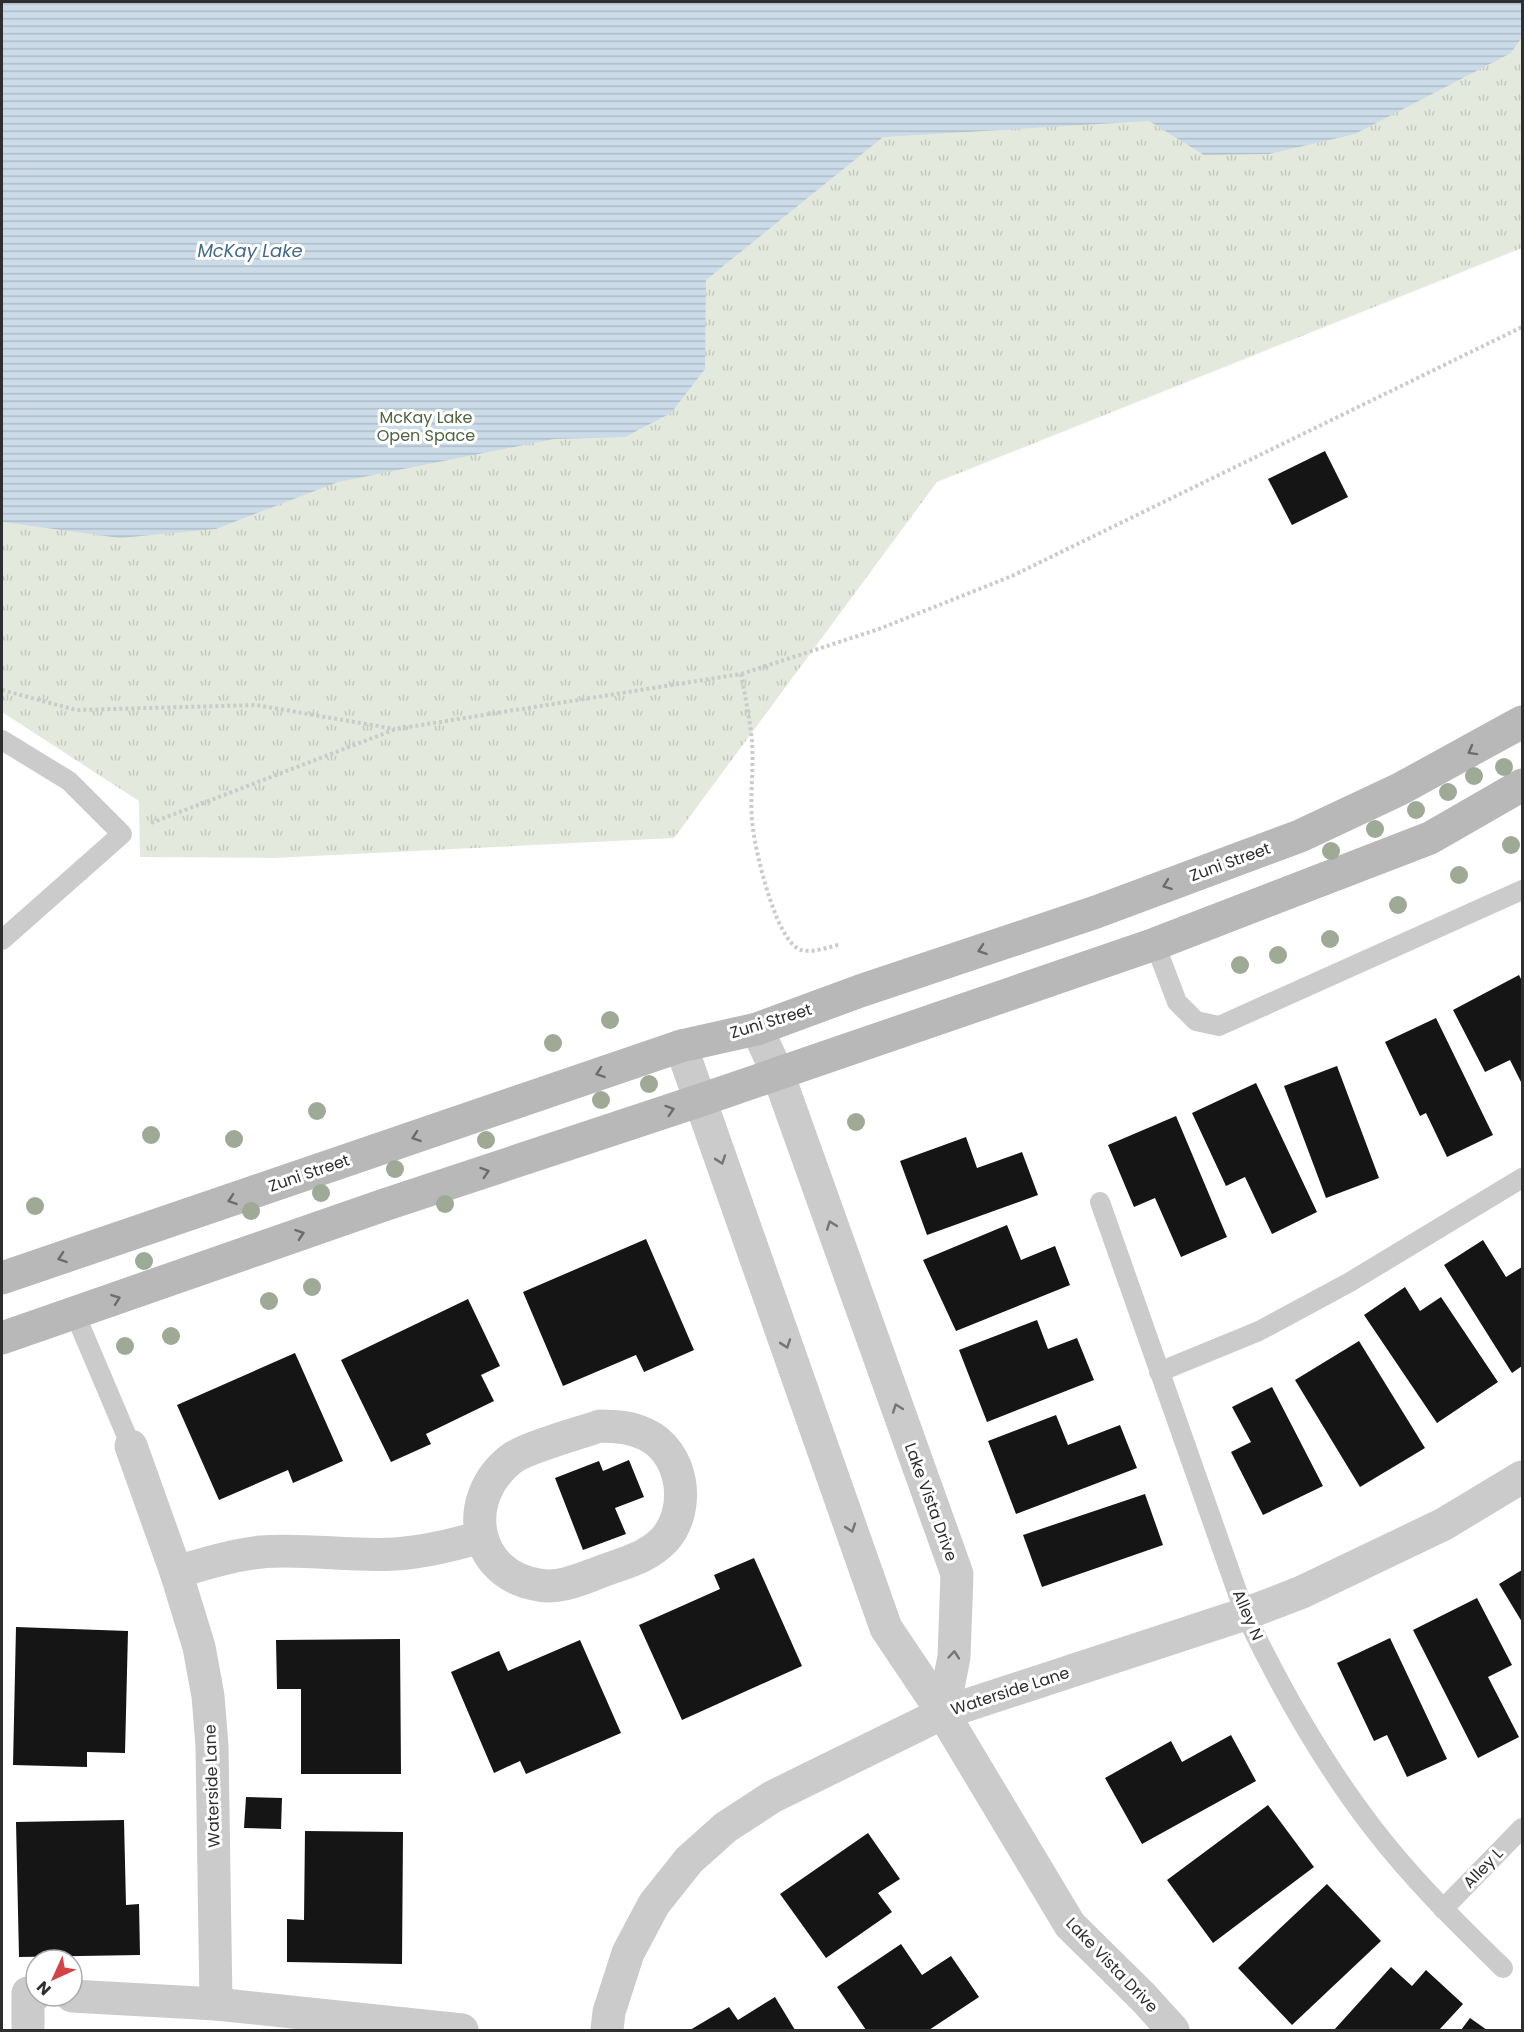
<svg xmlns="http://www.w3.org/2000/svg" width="1524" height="2032" viewBox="0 0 1524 2032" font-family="Poppins,sans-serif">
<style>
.park{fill:url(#park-tufts)}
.water{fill:url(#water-rules)}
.building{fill:#151515}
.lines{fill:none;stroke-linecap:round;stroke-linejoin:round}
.path{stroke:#cbcbcb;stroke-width:4;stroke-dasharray:3 3;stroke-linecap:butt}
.lane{stroke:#cbcbcb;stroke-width:20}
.street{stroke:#cbcbcb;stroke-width:33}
.secondary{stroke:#b8b8b8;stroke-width:33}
.tree{fill:#9eaa96}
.oneway{stroke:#6c6c6c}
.oneway2{stroke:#757575}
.labels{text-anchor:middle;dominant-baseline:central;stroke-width:6;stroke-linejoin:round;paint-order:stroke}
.park-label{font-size:16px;fill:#4f6540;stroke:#fff}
.street-label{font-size:16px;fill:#2e2e2e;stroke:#fff}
.water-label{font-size:18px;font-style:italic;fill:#446a88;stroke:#fff}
</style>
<defs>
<pattern id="park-tufts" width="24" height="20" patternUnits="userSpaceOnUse" patternTransform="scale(1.5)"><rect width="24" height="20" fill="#e3eadd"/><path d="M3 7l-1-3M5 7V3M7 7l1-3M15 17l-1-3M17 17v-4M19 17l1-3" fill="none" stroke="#c3c9be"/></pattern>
<pattern id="water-rules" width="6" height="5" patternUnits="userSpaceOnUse" patternTransform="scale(1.5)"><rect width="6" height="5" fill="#cbdbe8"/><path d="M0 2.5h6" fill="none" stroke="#afbcc7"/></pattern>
</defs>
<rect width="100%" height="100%" fill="#fff"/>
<path class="park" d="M2,2H1522V248L937,482L674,838L273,858L140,857L139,801L2,712Z"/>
<path class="water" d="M2,2H1522V37L1511,53L1355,134L1269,154L1204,155L1149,121L883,137L706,280L705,369L671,413L625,437L554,439L338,482L216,529L120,538L2,522Z"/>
<g class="building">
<path d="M1325,451L1348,497L1292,525L1268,479Z"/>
<path d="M1519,975L1522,981V1084L1510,1060L1485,1072L1453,1010Z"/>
<path d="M1436,1018L1493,1135L1447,1157L1426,1113L1420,1116L1385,1042Z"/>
<path d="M1337,1066L1379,1178L1326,1198L1284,1086Z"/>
<path d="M1256,1083L1317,1212L1272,1234L1245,1177L1226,1186L1192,1113Z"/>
<path d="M1176,1116L1227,1237L1181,1257L1155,1198L1134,1207L1108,1145Z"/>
<path d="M966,1137L977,1168L1022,1152L1038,1195L927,1235L900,1161Z"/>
<path d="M1007,1225L1021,1260L1055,1246L1070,1285L956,1331L923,1260Z"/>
<path d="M646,1239L694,1350L644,1372L636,1355L563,1386L523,1292Z"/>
<path d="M1483,1240L1506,1277L1522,1267V1366L1512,1373L1444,1265Z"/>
<path d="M1405,1287L1420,1311L1441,1297L1498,1382L1437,1423L1364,1315Z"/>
<path d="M468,1299L500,1366L481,1375L494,1401L426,1434L431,1444L391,1462L341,1360Z"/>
<path d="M1037,1320L1048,1349L1077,1338L1094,1380L987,1422L959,1350Z"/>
<path d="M1359,1341L1425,1448L1360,1487L1295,1380Z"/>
<path d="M295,1353L343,1461L293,1483L288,1470L219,1500L177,1405Z"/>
<path d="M1272,1387L1323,1486L1263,1515L1231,1452L1251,1442L1232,1407Z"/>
<path d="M1056,1415L1068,1445L1120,1425L1137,1468L1016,1514L988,1441Z"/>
<path d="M629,1460L644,1497L615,1508L626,1534L583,1550L555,1478L599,1461L603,1471Z"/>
<path d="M1145,1494L1163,1545L1042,1587L1023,1535Z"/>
<path d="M754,1558L802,1666L682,1720L639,1625L720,1589L714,1575Z"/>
<path d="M1522,1570V1622L1499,1584Z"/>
<path d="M1477,1598L1512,1665L1488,1677L1519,1737L1478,1758L1413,1630Z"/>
<path d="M16,1627L128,1631L125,1753L87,1752V1767L13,1765Z"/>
<path d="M1390,1638L1447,1759L1407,1777L1387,1735L1374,1741L1337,1663Z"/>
<path d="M400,1639L401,1774H301V1689H277L276,1640Z"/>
<path d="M580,1640L621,1733L526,1774L520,1761L494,1773L451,1672L499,1651L508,1671Z"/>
<path d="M1231,1735L1256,1781L1142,1844L1105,1778L1171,1741L1182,1762Z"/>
<path d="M246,1797L282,1798L281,1829L244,1828Z"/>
<path d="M1268,1805L1314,1867L1213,1943L1167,1880Z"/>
<path d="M124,1820L126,1905L139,1904L140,1955L19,1957L16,1822Z"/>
<path d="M305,1831L403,1832L402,1964L287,1962V1919L304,1920Z"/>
<path d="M868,1833L900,1879L878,1893L892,1912L826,1958L780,1894Z"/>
<path d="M1327,1884L1381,1941L1292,2025L1238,1968Z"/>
<path d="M901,1944L922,1975L951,1956L979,1997L929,2030H866L837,1987Z"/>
<path d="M1391,1967L1412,1986L1426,1970L1463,2004L1439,2030H1334Z"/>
<path d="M775,1997L795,2030H690L729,2007L738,2020Z"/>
<path d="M1470,2018L1487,2030H1461Z"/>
</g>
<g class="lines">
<g class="path">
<path d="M741,674C745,696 750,719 752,742C754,770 749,801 753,829C756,853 776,942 801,950C813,953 830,947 841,944"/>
<path d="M2,690L76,710L256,705L395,729"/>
<path d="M151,823L396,729L741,674L879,629L1012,576L1522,327"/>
</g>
<g class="lane">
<path d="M2,740L69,781L122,834L2,940"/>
<path d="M1155,944L1177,1002L1196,1021L1219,1026L1522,890"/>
<path d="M1100,1202L1245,1614C1281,1689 1322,1762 1373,1828C1412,1879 1458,1924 1503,1968"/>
<path d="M75,1314L131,1446"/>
<path d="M1159,1372L1259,1331L1350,1282L1522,1178"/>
<path d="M1443,1909L1522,1828"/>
</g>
<g class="street">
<path d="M757,1029L778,1074L957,1574L954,1657L943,1713"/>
<path d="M681,1046L886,1628L943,1713L1070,1925L1143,1997L1173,2030"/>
<path d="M600,1426C616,1426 630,1427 645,1434C683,1451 692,1508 665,1539C648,1558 623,1563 600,1572C581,1579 560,1589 539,1585C473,1575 460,1499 511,1459C525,1448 580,1433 600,1426Z"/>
<path d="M131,1446L176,1572L199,1647L208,1696L212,1746L216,2004"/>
<path d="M176,1572C204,1564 232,1555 261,1552C306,1548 351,1557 395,1554C425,1552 452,1545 481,1537"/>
<path d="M72,1996L216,2004L462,2030"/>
<path d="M28,2030V1993L36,1994"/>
<path d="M607,2030L609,2012L628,1953L654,1904L689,1860L726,1827L772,1797L943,1713L1245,1614L1302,1592L1444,1524L1522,1477"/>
</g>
<g class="secondary">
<path d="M2,1278L681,1046L757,1029L860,991L1096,912L1300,836L1400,789L1522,722"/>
<path d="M2,1338L384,1205L701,1100L1155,944L1430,838L1522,785"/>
</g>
</g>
<g class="tree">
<circle cx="1504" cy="767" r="9"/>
<circle cx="1474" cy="776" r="9"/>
<circle cx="1448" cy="792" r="9"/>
<circle cx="1416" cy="810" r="9"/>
<circle cx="1375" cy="829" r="9"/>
<circle cx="1511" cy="845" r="9"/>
<circle cx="1331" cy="851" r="9"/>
<circle cx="1459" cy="875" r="9"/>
<circle cx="1398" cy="905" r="9"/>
<circle cx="1330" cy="939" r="9"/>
<circle cx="1278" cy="955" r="9"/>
<circle cx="1240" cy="965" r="9"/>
<circle cx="610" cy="1020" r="9"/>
<circle cx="553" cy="1043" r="9"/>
<circle cx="649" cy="1084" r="9"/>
<circle cx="601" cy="1100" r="9"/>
<circle cx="317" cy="1111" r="9"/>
<circle cx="856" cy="1122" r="9"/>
<circle cx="151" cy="1135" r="9"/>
<circle cx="234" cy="1139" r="9"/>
<circle cx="486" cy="1140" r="9"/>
<circle cx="395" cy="1169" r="9"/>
<circle cx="321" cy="1193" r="9"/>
<circle cx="445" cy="1204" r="9"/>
<circle cx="35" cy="1206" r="9"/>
<circle cx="251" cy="1211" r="9"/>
<circle cx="144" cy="1261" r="9"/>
<circle cx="312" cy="1287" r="9"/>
<circle cx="269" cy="1301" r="9"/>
<circle cx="171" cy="1336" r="9"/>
<circle cx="125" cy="1346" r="9"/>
</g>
<defs><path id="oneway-chevron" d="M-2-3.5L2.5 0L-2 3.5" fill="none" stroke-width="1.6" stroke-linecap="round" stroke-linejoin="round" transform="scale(1.5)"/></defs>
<g class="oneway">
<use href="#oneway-chevron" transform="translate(1472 751) rotate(151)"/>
<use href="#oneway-chevron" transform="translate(1167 885) rotate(160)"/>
<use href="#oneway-chevron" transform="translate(982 950) rotate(161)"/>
<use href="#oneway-chevron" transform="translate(600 1073) rotate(161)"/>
<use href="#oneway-chevron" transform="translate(670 1110) rotate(-18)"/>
<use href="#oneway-chevron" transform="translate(416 1137) rotate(161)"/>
<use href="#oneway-chevron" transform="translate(485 1172) rotate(-18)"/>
<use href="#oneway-chevron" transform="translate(232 1200) rotate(161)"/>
<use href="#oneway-chevron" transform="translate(300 1234) rotate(-19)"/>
<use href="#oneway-chevron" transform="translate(62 1258) rotate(161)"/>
<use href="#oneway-chevron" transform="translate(116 1299) rotate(-20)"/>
</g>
<g class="oneway2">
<use href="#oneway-chevron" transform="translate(721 1160) rotate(71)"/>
<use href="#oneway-chevron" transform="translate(831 1225) rotate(-110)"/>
<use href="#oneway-chevron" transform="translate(786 1344) rotate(71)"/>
<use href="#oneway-chevron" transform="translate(897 1408) rotate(-110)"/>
<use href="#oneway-chevron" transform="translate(851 1528) rotate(71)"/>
<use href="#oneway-chevron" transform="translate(954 1655) rotate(-85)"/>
</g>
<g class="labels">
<g class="park-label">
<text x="426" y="417">McKay Lake<tspan x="426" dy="18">Open Space</tspan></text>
</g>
<g class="street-label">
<text transform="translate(1230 862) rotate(-20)">Zuni Street</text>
<text transform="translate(771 1021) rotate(-17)">Zuni Street</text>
<text transform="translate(309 1173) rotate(-19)">Zuni Street</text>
<text transform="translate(931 1502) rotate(70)">Lake Vista Drive</text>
<text transform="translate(1248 1615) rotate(67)">Alley N</text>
<text transform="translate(1010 1691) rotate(-18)">Waterside Lane</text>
<text transform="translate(212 1786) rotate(-92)">Waterside Lane</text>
<text transform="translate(1483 1868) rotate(-46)">Alley L</text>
<text transform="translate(1112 1965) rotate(46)">Lake Vista Drive</text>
</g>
<g class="water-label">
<text x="250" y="250">McKay Lake</text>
</g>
</g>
<rect width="1524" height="2032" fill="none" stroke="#2e2e2e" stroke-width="6"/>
<g transform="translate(54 1978) rotate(225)"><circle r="28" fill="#ffffff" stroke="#ababab" stroke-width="1.5"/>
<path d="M0-4.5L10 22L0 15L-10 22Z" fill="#d34244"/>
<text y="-9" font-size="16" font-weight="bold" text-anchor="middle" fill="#2e2e2e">N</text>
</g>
</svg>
